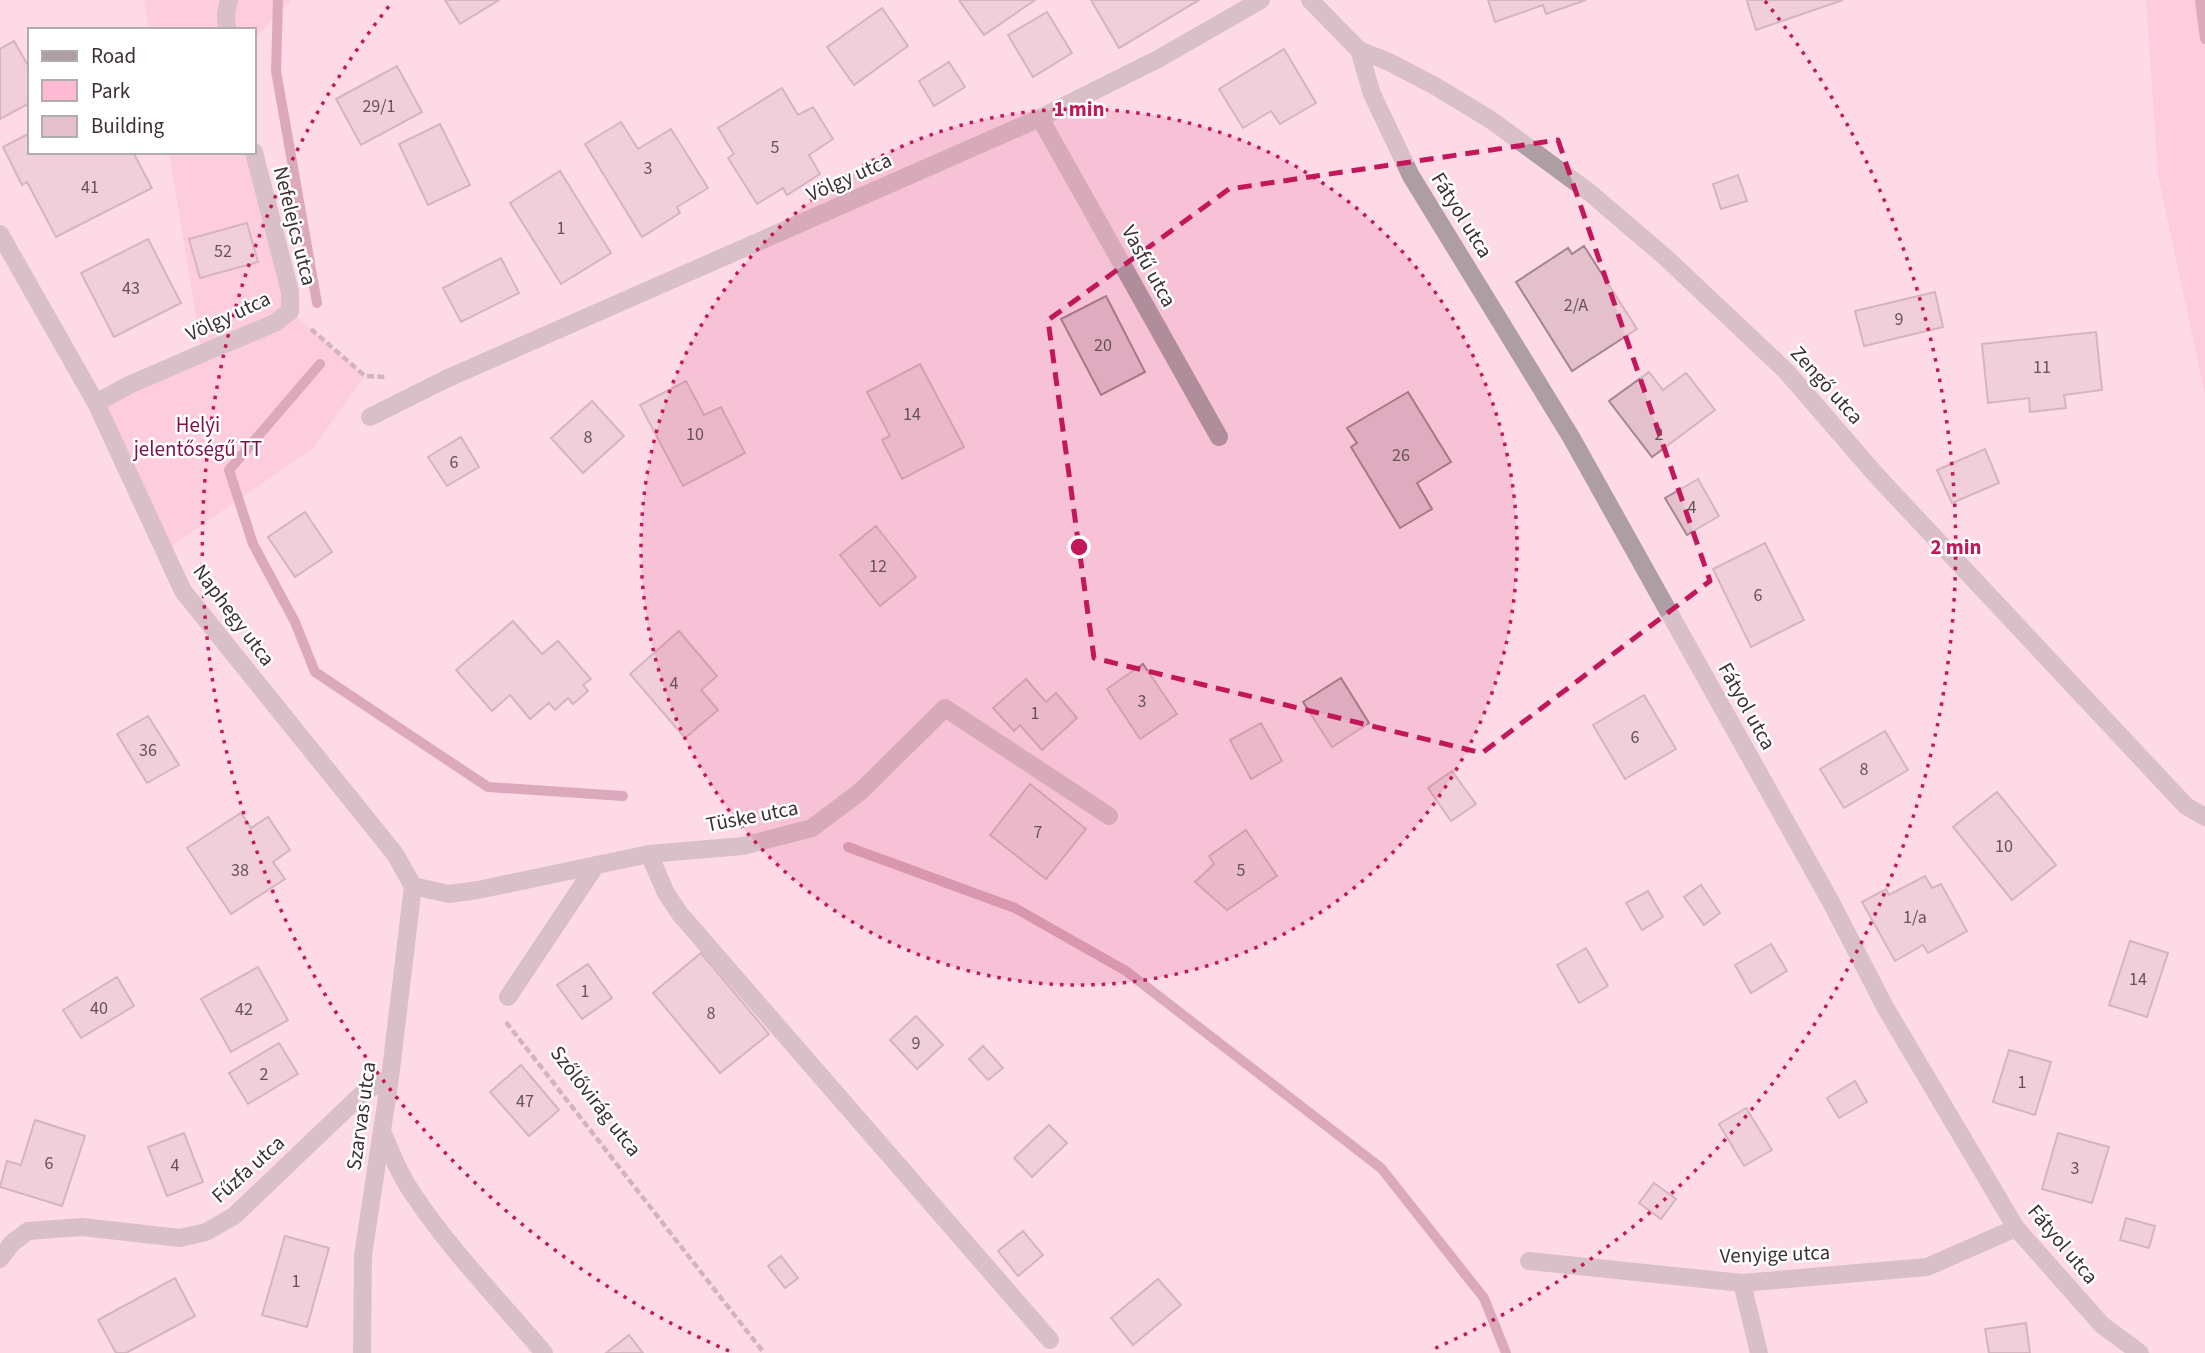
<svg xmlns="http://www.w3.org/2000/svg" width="2205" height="1353" viewBox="0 0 2205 1353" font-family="'Source Sans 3',sans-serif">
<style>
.green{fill:#fdbad2}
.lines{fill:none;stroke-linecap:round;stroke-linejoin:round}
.stream{stroke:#b26d88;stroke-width:10}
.building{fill:#e3c0cc;stroke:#a58490;stroke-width:2}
.path{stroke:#a0868f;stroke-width:4.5;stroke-dasharray:7 3.5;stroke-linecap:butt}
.service{stroke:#ad9ea3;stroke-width:18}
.minor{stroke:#ad9ea3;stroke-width:18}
.marked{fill:none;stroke:#c2185b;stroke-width:5;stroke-dasharray:14 9;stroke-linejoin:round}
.ring{fill:none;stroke:#c2185b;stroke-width:3.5;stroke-dasharray:3.5 7}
.labels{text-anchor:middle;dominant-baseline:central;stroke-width:5;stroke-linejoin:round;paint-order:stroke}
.number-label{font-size:18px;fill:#66535a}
.street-label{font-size:21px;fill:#3d2f34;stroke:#fff}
.park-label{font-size:21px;fill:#7e104a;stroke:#fff}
.centre{fill:#c2185b;stroke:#fff;stroke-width:3.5}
.ring-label{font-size:21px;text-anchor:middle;font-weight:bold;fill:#c2185b;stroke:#fff;stroke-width:5;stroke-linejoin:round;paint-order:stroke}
</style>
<rect width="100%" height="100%" fill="#fedae6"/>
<g class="green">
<path d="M144,0H291L254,39V30H149Z"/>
<path d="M2146,0H2205V394L2158,176Z"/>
<path d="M169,152H254L290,311L365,376L313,448L163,552L96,403L202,353Z"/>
</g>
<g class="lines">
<g class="stream">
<path d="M278,0L276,71L317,303"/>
<path d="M2200,0L2205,39"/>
<path d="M320,364L229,470L253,544L295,622L315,672L488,787L623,796"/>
<path d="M848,847L1015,908L1126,971L1381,1168L1484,1298L1506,1353"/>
</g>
</g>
<g class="building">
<path d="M445,0H499L460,24Z"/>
<path d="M959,0H1035L984,35Z"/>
<path d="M1091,0H1199L1119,48Z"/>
<path d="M1488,0H1586L1546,14L1543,5L1495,22Z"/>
<path d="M1748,0H1843L1756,30L1747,1Z"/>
<path d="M882,8L908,46L854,85L827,47Z"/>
<path d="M1047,12L1072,53L1033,77L1008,35Z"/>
<path d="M14,41L30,69V103L0,119V49Z"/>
<path d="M1284,49L1316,103L1280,124L1271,111L1243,128L1219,89Z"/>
<path d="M949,62L965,87L934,106L919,81Z"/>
<path d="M397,66L422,112L361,145L336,99Z"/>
<path d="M782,88L798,115L813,107L833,139L809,155L820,174L787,195L783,188L757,204L728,158L734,154L718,128Z"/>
<path d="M621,122L638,149L671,129L708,188L677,207L680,213L642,237L585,144Z"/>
<path d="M440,124L470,185L428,205L399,144Z"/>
<path d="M30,133V152H133L152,188L56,237L27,182L22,185L3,147Z"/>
<path d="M560,171L611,253L561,284L510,203Z"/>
<path d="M1738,175L1747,201L1721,209L1713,184Z"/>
<path d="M247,223L258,262L200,278L189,239Z"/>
<path d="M148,239L181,303L114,337L81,273Z"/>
<path d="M1584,246L1637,329L1572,371L1516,282L1568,248L1572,254Z"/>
<path d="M501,258L519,293L461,322L443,288Z"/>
<path d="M1935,292L1943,327L1864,346L1855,311Z"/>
<path d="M1106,296L1145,372L1101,395L1061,319Z"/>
<path d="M2096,332L2102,390L2064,395L2066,408L2030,412L2029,398L1988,403L1982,344Z"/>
<path d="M920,364L964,447L902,479L882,440L890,436L867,392Z"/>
<path d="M1649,372L1663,390L1686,373L1715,410L1652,457L1609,401Z"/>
<path d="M686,381L704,415L721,407L745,453L683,486L640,405Z"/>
<path d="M1408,392L1451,462L1417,483L1432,509L1400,528L1351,447L1357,443L1347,428Z"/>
<path d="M592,401L624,436L583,473L551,438Z"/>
<path d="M461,437L479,467L447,486L428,457Z"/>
<path d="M1985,449L1999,483L1952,503L1937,470Z"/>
<path d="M1698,479L1719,516L1687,535L1665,498Z"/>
<path d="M305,512L332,552L295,577L268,537Z"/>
<path d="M876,526L916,577L880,606L840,555Z"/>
<path d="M1765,543L1804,620L1751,647L1713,569Z"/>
<path d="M513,621L542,654L558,641L591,679L583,685L588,691L573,704L568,698L555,710L549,703L530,719L510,695L492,711L456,670Z"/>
<path d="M679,631L717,676L701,690L718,710L685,738L630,674Z"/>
<path d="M1143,664L1177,714L1140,739L1107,689Z"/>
<path d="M1341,678L1369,723L1332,747L1303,702Z"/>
<path d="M1026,679L1046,702L1056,693L1077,718L1042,750L1020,725L1014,731L993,708Z"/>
<path d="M1644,695L1676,749L1625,779L1593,725Z"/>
<path d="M148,716L179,765L147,783L117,734Z"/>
<path d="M1261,723L1282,761L1251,779L1230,740Z"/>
<path d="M1885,731L1908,770L1844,808L1820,769Z"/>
<path d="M1452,771L1476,804L1451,821L1428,788Z"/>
<path d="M1030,784L1086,829L1046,879L990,835Z"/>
<path d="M1997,792L2056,865L2012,900L1953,827Z"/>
<path d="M241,813L251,828L268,817L290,850L273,862L285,879L231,914L187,848Z"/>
<path d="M1246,830L1277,876L1227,910L1195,882L1214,864L1209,856Z"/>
<path d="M1925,876L1932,888L1941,884L1967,931L1928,953L1923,945L1895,961L1862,902L1886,889L1889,895Z"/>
<path d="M1701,885L1720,913L1704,925L1684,897Z"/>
<path d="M1648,891L1663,917L1642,930L1626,903Z"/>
<path d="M2130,941L2168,953L2147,1017L2109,1005Z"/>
<path d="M1771,944L1787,971L1751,993L1735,965Z"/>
<path d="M1586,948L1608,986L1579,1003L1557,965Z"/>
<path d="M701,953L769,1034L720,1073L653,993Z"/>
<path d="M588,964L612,998L582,1019L557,985Z"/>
<path d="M258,967L288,1020L231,1052L201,999Z"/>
<path d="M117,977L134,1006L81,1038L63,1010Z"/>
<path d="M916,1016L943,1045L917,1069L890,1040Z"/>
<path d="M279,1043L298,1074L248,1104L229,1073Z"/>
<path d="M983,1046L1003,1068L988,1080L969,1059Z"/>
<path d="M2009,1050L2051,1062L2035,1115L1993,1102Z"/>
<path d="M521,1065L559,1110L529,1136L490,1092Z"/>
<path d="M1855,1081L1867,1102L1839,1118L1827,1098Z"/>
<path d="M1746,1108L1772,1150L1744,1166L1719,1124Z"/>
<path d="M35,1120L85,1136L62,1206L0,1187L7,1161L21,1165Z"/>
<path d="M1049,1125L1067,1143L1032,1177L1014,1158Z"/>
<path d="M184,1133L203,1182L167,1196L148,1147Z"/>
<path d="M2058,1133L2109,1147L2092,1203L2042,1189Z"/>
<path d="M1654,1183L1676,1199L1661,1219L1639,1203Z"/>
<path d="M2126,1218L2155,1226L2149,1248L2120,1240Z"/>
<path d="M1023,1231L1043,1255L1018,1276L998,1251Z"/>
<path d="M285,1236L329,1248L307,1327L262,1315Z"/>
<path d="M781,1256L798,1278L785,1288L768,1266Z"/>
<path d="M175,1278L195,1316L126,1353H116L98,1320Z"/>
<path d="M1158,1279L1181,1305L1133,1345L1111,1318Z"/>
<path d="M2026,1323L2030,1353H1989L1985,1329Z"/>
<path d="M629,1335L643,1353H606Z"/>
</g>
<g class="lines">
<g class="path">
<path d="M311,329L365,376L386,377"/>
<path d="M506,1022L764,1353"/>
</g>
<g class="service">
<path d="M96,403L129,385L203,353"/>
<path d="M370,417L446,379"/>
<path d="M649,854L666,893L680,914L1050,1340"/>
<path d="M382,1131C391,1153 400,1175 413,1194C451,1251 500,1301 544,1353"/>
</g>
<g class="minor">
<path d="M1310,0L1359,50L1389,62L1435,86L1491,120L1589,192L1664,256L1786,371L1876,475L2186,806L2205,817"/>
<path d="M227,30L226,14L229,0"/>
<path d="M1359,50L1372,94L1411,176L1571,437L1832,904L1885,1007L2016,1228L2102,1325L2140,1353"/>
<path d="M1040,118L1219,437"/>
<path d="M0,234L96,403L183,591L395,854L413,886"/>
<path d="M203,353L275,323L290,311V292L254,152"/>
<path d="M446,379L1040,118L1160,58L1261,0"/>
<path d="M413,886L449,894L478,890L649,854L743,846L812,828L861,791L945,708L1109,816"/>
<path d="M508,997L596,865"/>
<path d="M0,1259L12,1243L28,1231L82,1227L180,1238L206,1232L234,1216L365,1091L390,1078"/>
<path d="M1529,1261L1742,1283L1927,1267L2016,1228"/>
<path d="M1742,1283L1759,1353"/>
<path d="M362,1353L363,1255L390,1078L413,886"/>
</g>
</g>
<path d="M0 0H2205V1353H0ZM1558,140L1710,581L1482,753L1094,658L1048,320L1229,189Z" fill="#fedae6" fill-opacity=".55" fill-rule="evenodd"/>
<path class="marked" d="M1558,140L1710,581L1482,753L1094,658L1048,320L1229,189Z"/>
<circle cx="1079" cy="547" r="438" fill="#c2185b" fill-opacity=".12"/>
<g class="ring">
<circle cx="1079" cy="547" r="438"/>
<path d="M729 1351A877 877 0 0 1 393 1M1765 1A877 877 0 0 1 1429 1351"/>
</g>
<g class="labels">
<g class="number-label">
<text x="379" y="106">29/1</text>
<text x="775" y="147">5</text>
<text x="648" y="168">3</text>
<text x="90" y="187">41</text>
<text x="561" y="228">1</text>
<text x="223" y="251">52</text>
<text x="131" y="288">43</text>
<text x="1576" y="305">2/A</text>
<text x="1899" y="319">9</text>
<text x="1103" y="345">20</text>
<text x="2042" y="367">11</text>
<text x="912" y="414">14</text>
<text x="695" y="434">10</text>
<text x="1659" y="434">2</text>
<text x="588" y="437">8</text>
<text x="1401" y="455">26</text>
<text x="454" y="462">6</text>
<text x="1692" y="507">4</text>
<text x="878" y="566">12</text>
<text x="1758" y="595">6</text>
<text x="674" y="683">4</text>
<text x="1142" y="701">3</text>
<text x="1035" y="713">1</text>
<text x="1635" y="737">6</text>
<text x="148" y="750">36</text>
<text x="1864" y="769">8</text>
<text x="1038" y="832">7</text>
<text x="2004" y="846">10</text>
<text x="240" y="870">38</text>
<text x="1241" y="870">5</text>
<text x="1915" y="917">1/a</text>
<text x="2138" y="979">14</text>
<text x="585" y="991">1</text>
<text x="99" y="1008">40</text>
<text x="244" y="1009">42</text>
<text x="711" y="1013">8</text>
<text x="916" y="1043">9</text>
<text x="264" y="1074">2</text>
<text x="2022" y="1082">1</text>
<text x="525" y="1101">47</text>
<text x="49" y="1163">6</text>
<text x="175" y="1165">4</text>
<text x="2075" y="1168">3</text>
<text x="296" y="1281">1</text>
</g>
<g class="street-label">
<text transform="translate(849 177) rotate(-24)">Völgy utca</text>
<text transform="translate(1462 215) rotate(58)">Fátyol utca</text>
<text transform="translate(295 226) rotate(76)">Nefelejcs utca</text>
<text transform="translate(1149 266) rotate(61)">Vasfű utca</text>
<text transform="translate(228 316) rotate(-25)">Völgy utca</text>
<text transform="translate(1827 385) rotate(48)">Zengő utca</text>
<text transform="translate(234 615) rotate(53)">Naphegy utca</text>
<text transform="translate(1747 706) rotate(61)">Fátyol utca</text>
<text transform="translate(752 816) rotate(-11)">Tüske utca</text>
<text transform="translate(596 1101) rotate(52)">Szőlővirág utca</text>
<text transform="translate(361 1116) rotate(-82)">Szarvas utca</text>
<text transform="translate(248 1169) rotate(-42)">Fűzfa utca</text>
<text transform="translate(2063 1244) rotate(50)">Fátyol utca</text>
<text transform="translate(1775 1254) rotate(-2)">Venyige utca</text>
</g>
<g class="park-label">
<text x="198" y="425">Helyi<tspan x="198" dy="24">jelentőségű TT</tspan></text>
</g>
</g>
<circle cx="1079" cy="547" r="10" class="centre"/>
<g class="ring-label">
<text x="1079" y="116">1 min</text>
<text x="1956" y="554">2 min</text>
</g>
<rect x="28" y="28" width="228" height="126" fill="#ffffff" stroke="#b1acae" stroke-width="2"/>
<rect x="42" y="51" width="35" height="10" fill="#ad9ea3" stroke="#b1acae" stroke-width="2"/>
<text x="91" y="63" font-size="21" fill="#3d2f34">Road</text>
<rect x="42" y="80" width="35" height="21" fill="#fdbad2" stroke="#b1acae" stroke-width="2"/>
<text x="91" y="98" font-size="21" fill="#3d2f34">Park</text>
<rect x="42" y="116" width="35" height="21" fill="#e3c0cc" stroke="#b1acae" stroke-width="2"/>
<text x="91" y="133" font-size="21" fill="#3d2f34">Building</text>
</svg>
